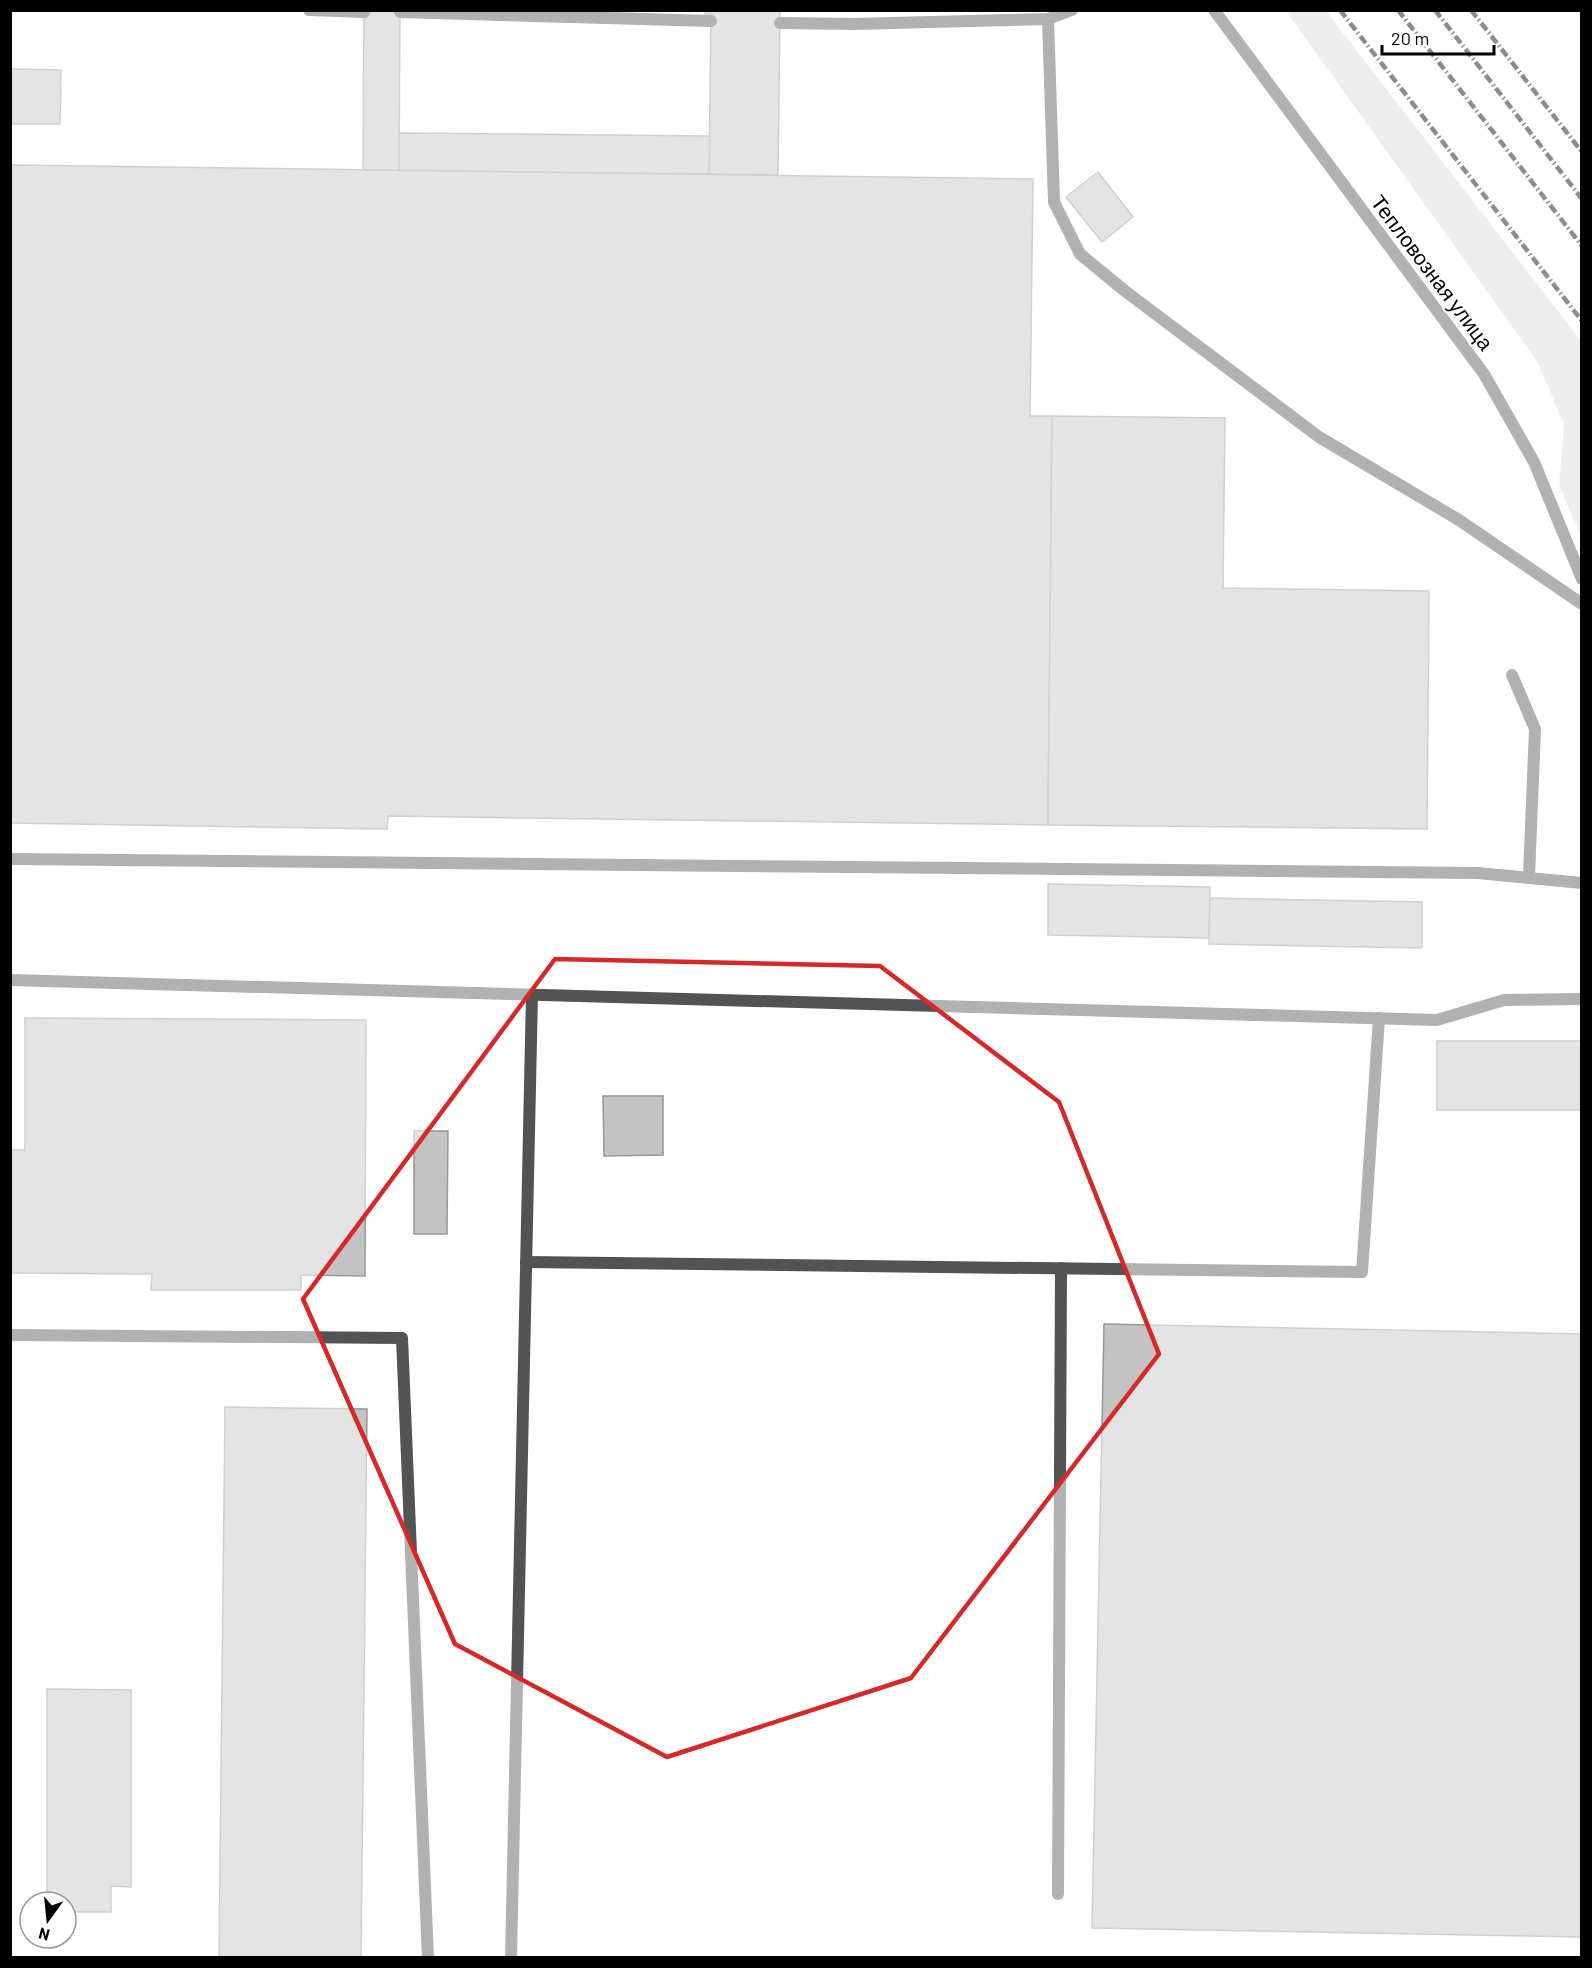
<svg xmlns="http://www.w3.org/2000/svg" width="1592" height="1968" viewBox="0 0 1592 1968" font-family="Barlow,sans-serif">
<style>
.green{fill:#dadada}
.building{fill:#c3c3c3;stroke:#979797;stroke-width:1.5}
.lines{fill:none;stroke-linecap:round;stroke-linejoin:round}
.service{stroke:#535353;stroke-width:12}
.minor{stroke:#535353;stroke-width:12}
.rail{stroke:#000;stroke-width:4.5;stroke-dasharray:9 3 1.5 3;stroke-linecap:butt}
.marked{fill:none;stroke:#d62828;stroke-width:4.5;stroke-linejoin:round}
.labels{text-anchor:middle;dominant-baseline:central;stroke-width:4.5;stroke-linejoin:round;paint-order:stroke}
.street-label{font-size:21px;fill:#000;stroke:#fff}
</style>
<rect width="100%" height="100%" fill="#fff"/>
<path class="green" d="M1286,11H1326L1581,341V537L1559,485L1564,424L1537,361Z"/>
<g class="building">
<path d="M364,10H400L399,171L363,170Z"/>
<path d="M705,10H780L778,175L709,174L711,14H705Z"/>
<path d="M10,69L61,70L60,124H10Z"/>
<path d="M399,133L710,136L709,174L399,171Z"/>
<path d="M10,165L1033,179L1030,416H1052L1048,825L388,816L387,829L10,823Z"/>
<path d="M1098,172L1133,217L1102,242L1066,197Z"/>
<path d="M1052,416L1225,418L1223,588L1429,591L1427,829L1048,825Z"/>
<path d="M1048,884L1210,887L1209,938L1048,935Z"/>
<path d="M1210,898L1422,902V948L1209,944Z"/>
<path d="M25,1018L366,1020L365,1276L301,1275V1290H151L152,1274L10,1273V1150H25Z"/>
<rect x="1437" y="1041" width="145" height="69"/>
<path d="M603,1096H663V1155L604,1156Z"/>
<path d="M414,1131H448L447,1234H414Z"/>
<path d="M1104,1324L1582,1334V1937L1092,1928Z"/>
<path d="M225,1407L367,1409L361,1958H219Z"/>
<path d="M47,1689L131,1690V1887L111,1886V1912H66V1902H47Z"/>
</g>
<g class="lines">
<g class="service">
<path d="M309,10L364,12"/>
<path d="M400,12L711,21"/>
<path d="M1048,19L1054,202L1080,254L1125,291L1319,437L1459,520L1582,604"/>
<path d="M780,23L854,24L1048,19L1072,10"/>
<path d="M1512,675L1535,729L1529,876"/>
<path d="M10,859L1478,873L1582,883"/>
<path d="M10,980L1437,1020L1504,1000L1582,999"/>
<path d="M526,1262L1362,1272L1379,1018"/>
<path d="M10,1335L402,1338L428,1958"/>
<path d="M1058,1894L1061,1268"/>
<path d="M511,1958L532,994"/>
</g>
<path class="minor" d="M1214,10L1484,374L1534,462L1582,579"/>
<g class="rail">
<path d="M1340,10L1582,321"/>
<path d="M1398,10L1582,246"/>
<path d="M1435,10L1582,199"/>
<path d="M1471,10L1582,152"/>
</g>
</g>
<path d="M0 0H1592V1968H0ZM555,959L880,966L1059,1102L1159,1354L911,1678L667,1757L455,1644L303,1299Z" fill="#fff" fill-opacity=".55" fill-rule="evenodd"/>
<path class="marked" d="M555,959L880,966L1059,1102L1159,1354L911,1678L667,1757L455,1644L303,1299Z"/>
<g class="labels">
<g class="street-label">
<text transform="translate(1433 272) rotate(53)">Тепловозная улица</text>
</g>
</g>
<rect width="1592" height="1968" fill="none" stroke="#000000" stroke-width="24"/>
<g transform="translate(48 1920) rotate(195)"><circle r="28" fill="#ffffff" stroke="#999999" stroke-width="1.5"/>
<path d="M0-4.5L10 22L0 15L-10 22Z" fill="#000000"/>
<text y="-9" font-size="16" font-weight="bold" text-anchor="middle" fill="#000000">N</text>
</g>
<path d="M1382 45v9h112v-9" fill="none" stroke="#000000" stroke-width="3"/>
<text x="1391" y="45" font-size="18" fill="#000000" stroke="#ffffff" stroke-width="4.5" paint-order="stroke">20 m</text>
</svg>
